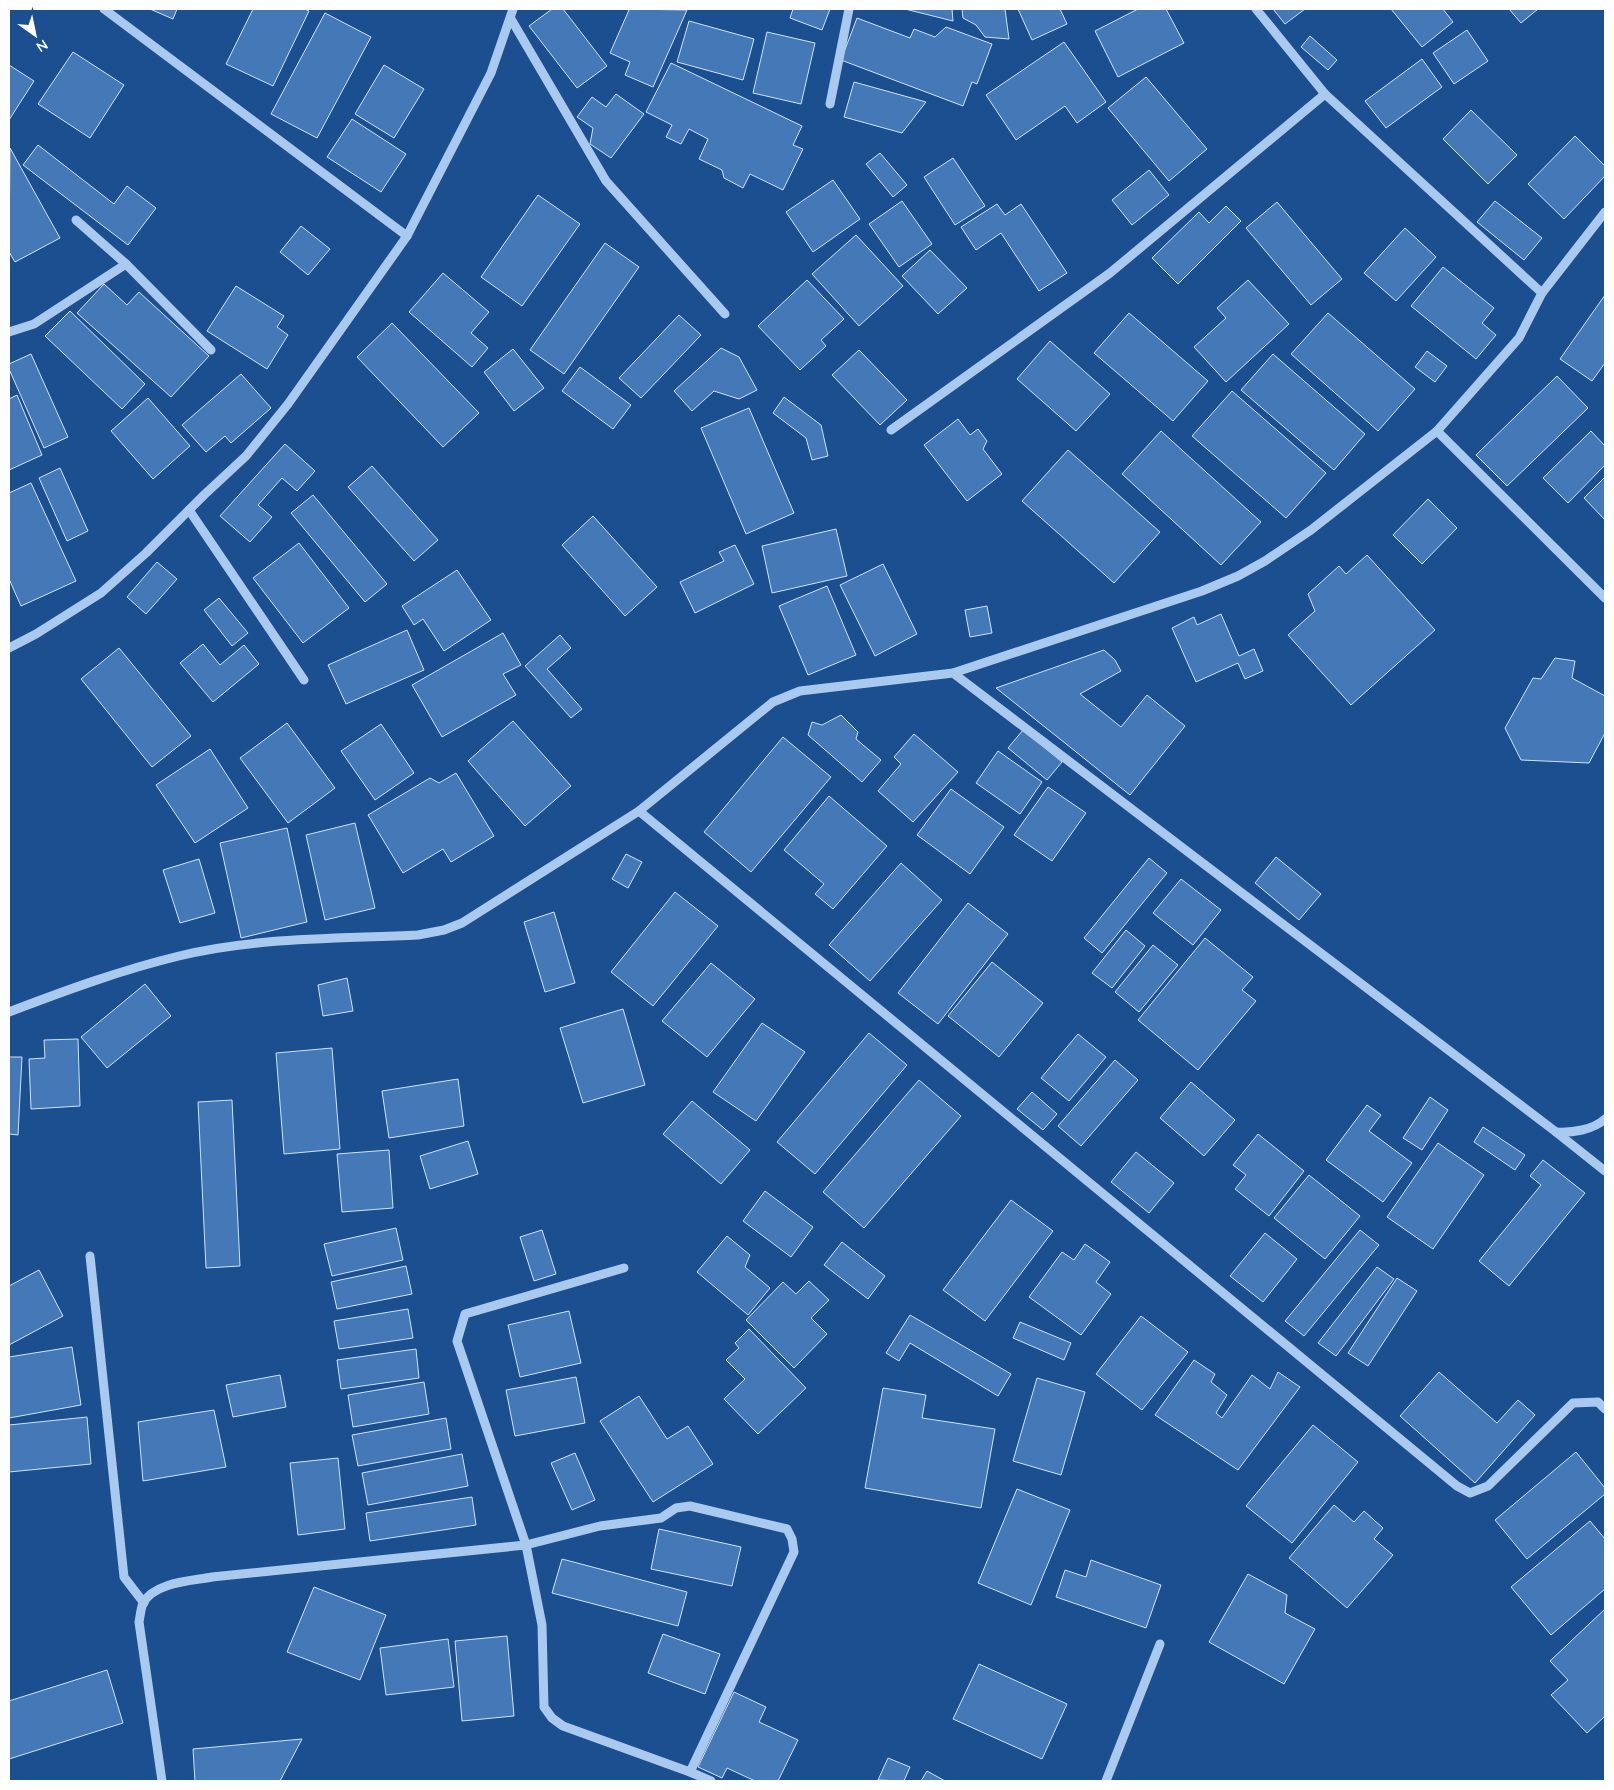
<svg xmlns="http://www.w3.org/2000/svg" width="1614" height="1790" viewBox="0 0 1614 1790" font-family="Quicksand,sans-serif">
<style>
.building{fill:#4478b7;stroke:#cfe3fa}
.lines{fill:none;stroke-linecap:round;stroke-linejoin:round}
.minor{stroke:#a9c9ee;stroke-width:9}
</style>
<rect width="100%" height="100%" fill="#1b4f8f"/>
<g class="building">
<path d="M150,9H177L173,19Z"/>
<path d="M253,9H305L309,11L273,86L226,64Z"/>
<path d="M552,9H563L607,66L577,88L529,26Z"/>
<path d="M625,9L687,10L653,87L625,75L630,62L610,53L629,10Z"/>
<path d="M793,9H830L822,30L790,18Z"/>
<path d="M905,9H952L953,21Z"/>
<path d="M962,9H1005L1009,39L985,37L976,25L963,18Z"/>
<path d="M1018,9H1060L1067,24L1032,40Z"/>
<path d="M1138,9H1166L1184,43L1118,77L1095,31Z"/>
<path d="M1273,9H1305L1285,24Z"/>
<path d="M1391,9H1443L1453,22L1422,47Z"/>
<path d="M1509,9H1538L1521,23Z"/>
<path d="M325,13L371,37L317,138L271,114Z"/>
<path d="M857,18L910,38L914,29L935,37L946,27L992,44L977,84L972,82L963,106L841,60Z"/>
<path d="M689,21L754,39L743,80L677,62Z"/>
<path d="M1467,30L1488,61L1454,84L1433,53Z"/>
<path d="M767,32L815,43L801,104L753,93Z"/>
<path d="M1310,36L1337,60L1328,70L1301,47Z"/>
<path d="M1064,42L1106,102L1077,123L1065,106L1016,140L986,95Z"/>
<path d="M73,52L124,85L90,138L38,104Z"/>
<path d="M1422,59L1442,87L1386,128L1365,101Z"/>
<path d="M671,63L802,126L793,145L803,149L783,190L750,174L743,188L724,178L722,170L699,159L708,139L689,129L681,144L666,137L672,125L646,112Z"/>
<path d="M9,65L34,81L9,120Z"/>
<path d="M384,65L424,89L394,138L355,114Z"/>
<path d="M1146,77L1207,149L1169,181L1108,108Z"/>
<path d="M854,82L926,102L902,133L844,117Z"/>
<path d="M616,94L644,114L611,158L590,144L593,128L577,117L592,97L606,107Z"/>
<path d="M1471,110L1517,155L1488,184L1443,139Z"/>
<path d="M352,119L406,154L381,192L327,157Z"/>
<path d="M1575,136L1605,166V176L1564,219L1528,184Z"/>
<path d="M38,145L114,204L127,186L156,208L128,245L23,165Z"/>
<path d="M10,148L60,238L15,262L9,252Z"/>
<path d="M880,153L907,185L893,197L866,164Z"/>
<path d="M953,158L985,206L955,225L924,177Z"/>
<path d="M1149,170L1169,195L1132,225L1112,200Z"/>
<path d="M833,180L860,219L813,252L786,212Z"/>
<path d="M538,195L580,224L522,306L481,277Z"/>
<path d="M902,201L932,244L899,267L869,224Z"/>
<path d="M1495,201L1542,238L1524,260L1477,222Z"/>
<path d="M1277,202L1342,279L1311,305L1246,228Z"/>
<path d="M997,204L1005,215L1021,204L1067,273L1039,291L1001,233L976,250L961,227Z"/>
<path d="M1226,206L1241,221L1178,284L1152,258L1199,212L1209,223Z"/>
<path d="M301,226L330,249L308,275L280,252Z"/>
<path d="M1405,228L1436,257L1396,301L1364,273Z"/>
<path d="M856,235L903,286L859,326L812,274Z"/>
<path d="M605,243L639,267L564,374L530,350Z"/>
<path d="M930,250L967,288L938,314L902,276Z"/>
<path d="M1443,267L1494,308L1482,323L1496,335L1476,359L1411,306Z"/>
<path d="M443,273L489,312L471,333L488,348L472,367L409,312Z"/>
<path d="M807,280L844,319L821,340L826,346L800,370L758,326Z"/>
<path d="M1248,280L1289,324L1226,382L1194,347L1226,318L1217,308Z"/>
<path d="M104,284L127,305L139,292L209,356L171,397L77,313Z"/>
<path d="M236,286L284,316L277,327L288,335L267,369L207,331Z"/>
<path d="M1605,295V363L1592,381L1560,359Z"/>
<path d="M70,311L145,384L122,409L45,336Z"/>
<path d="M1129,313L1208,381L1173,421L1094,353Z"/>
<path d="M1328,313L1415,389L1378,431L1291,354Z"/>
<path d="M679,315L701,335L641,398L619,378Z"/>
<path d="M392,323L479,413L443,447L357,357Z"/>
<path d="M1050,341L1110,394L1076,431L1017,379Z"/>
<path d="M721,348L739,357L757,390L739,399L714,391L692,411L674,391Z"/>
<path d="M513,349L544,388L514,411L484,372Z"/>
<path d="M859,350L907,400L880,425L832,375Z"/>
<path d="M1427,351L1447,366L1435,382L1415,367Z"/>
<path d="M31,354L68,437L44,448L9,369V364Z"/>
<path d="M1273,354L1365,434L1334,470L1241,390Z"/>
<path d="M580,367L631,405L613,429L562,391Z"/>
<path d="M241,374L271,408L231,443L225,436L206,452L182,425Z"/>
<path d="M1557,376L1588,408L1507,486L1476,455Z"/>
<path d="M1232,391L1326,473L1286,518L1192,436Z"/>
<path d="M17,395L42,455L9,470V399Z"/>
<path d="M784,397L821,425L828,456L812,460L806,438L773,413Z"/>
<path d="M148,398L190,446L153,479L111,431Z"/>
<path d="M749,408L794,513L746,534L701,428Z"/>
<path d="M958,419L970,435L978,429L987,441L983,449L1002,474L967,501L924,445Z"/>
<path d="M1161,431L1261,522L1221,565L1122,474Z"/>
<path d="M1591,431L1605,446V465L1568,503L1543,478Z"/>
<path d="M285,444L315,471L297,491L282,478L258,505L272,517L250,542L220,516Z"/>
<path d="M1068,450L1160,532L1114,583L1022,501Z"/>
<path d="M372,466L438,540L414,561L348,487Z"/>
<path d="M60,468L88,531L67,541L39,478Z"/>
<path d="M1605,477V520L1584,498Z"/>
<path d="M31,483L76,581L21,606L9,579V493Z"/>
<path d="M313,495L387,584L365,602L291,513Z"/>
<path d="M1428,499L1457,528L1422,564L1393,535Z"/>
<path d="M593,516L657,587L625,616L562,545Z"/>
<path d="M836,529L847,576L772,593L762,546Z"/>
<path d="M299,543L349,608L303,643L253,578Z"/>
<path d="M735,545L754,584L695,613L680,582L724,561L719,552Z"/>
<path d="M1367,555L1435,630L1351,705L1288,635L1315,611L1308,594L1339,566L1346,574Z"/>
<path d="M157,562L177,579L146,614L127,597Z"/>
<path d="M883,564L917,634L875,656L840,585Z"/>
<path d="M457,570L491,620L444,651L423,619L414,625L402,606Z"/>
<path d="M827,586L856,655L808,675L779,606Z"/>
<path d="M219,598L248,633L232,646L204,610Z"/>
<path d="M987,606L992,633L970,637L965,610Z"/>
<path d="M1221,614L1239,656L1254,649L1263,671L1245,679L1238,663L1196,682L1172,628L1194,617L1197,625Z"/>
<path d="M407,630L424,670L346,704L328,665Z"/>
<path d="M503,633L521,665L503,674L516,695L442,737L412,685Z"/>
<path d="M560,635L571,648L547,669L582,709L571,718L525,666Z"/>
<path d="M203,644L220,665L244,645L259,664L213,702L180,663Z"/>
<path d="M119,648L191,736L152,767L81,679Z"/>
<path d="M1104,650L1115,660L1121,671L1080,694L1121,727L1147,695L1185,726L1130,795L996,688Z"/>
<path d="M1555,658L1575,661L1572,678L1605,696V733L1589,763L1521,760L1505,728L1533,678L1541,679Z"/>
<path d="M841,715L858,732L856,739L881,760L862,782L808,735L812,722L822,725Z"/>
<path d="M513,721L571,786L525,826L468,761Z"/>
<path d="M287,723L335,788L288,823L240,758Z"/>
<path d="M381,724L414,773L375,800L341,751Z"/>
<path d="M1023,730L1062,762L1047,780L1008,748Z"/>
<path d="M914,734L958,772L913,822L878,791L901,764L894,757Z"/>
<path d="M783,737L831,777L751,872L704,832Z"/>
<path d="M210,749L248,808L195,843L156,785Z"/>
<path d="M998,751L1042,782L1020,814L976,783Z"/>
<path d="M456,773L494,836L451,862L443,849L403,873L368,815L430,778L439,783Z"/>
<path d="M1048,787L1086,813L1052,861L1014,835Z"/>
<path d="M951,789L1004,827L970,874L917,835Z"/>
<path d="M829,796L887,846L833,909L815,894L824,884L784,850Z"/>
<path d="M355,823L375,908L325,920L306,835Z"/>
<path d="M287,828L307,922L241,938L220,843Z"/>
<path d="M626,854L642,862L628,888L612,879Z"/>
<path d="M1276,857L1321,894L1299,920L1255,883Z"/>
<path d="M1149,858L1167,873L1102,953L1084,938Z"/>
<path d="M199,859L215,913L180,923L163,870Z"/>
<path d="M901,863L942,900L870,981L829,945Z"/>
<path d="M1181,879L1221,910L1193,945L1153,913Z"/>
<path d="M675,892L718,926L653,1006L611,972Z"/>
<path d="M968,903L1008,934L938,1024L898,993Z"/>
<path d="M554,912L575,983L545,992L524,922Z"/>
<path d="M1126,930L1145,946L1112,988L1092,973Z"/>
<path d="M1205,938L1253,977L1242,990L1256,1001L1198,1070L1138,1020Z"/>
<path d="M1153,945L1178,965L1139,1012L1115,992Z"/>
<path d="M992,962L1043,1003L999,1057L948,1016Z"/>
<path d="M711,963L755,999L707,1057L662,1021Z"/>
<path d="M347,978L353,1011L323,1016L318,985Z"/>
<path d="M145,984L171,1016L107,1068L81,1037Z"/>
<path d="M623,1009L645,1085L583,1103L560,1028Z"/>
<path d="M762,1023L805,1052L756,1121L713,1092Z"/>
<path d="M869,1033L907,1065L815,1174L777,1142Z"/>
<path d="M1078,1034L1106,1057L1069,1101L1041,1078Z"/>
<path d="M78,1039L80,1106L31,1109L29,1059L45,1058L44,1040Z"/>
<path d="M332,1048L340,1149L284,1154L276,1053Z"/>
<path d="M9,1057H22L18,1135L9,1134Z"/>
<path d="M1115,1060L1138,1080L1081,1146L1058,1126Z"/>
<path d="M458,1079L464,1126L389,1138L382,1091Z"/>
<path d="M919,1080L961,1116L864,1228L823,1192Z"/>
<path d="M1191,1082L1235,1120L1204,1156L1160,1118Z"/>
<path d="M1032,1092L1057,1114L1043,1130L1017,1109Z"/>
<path d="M1430,1097L1448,1110L1422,1150L1403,1138Z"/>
<path d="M232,1100L240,1266L206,1268L198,1102Z"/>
<path d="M692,1101L750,1150L721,1184L663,1134Z"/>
<path d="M1367,1105L1381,1115L1369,1131L1412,1163L1383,1202L1326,1160Z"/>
<path d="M1483,1127L1525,1155L1515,1170L1474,1142Z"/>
<path d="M1258,1134L1304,1171L1269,1216L1235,1189L1246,1175L1233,1165Z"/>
<path d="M468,1141L478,1174L430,1189L420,1156Z"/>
<path d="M1438,1143L1484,1175L1433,1249L1387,1217Z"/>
<path d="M389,1150L393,1208L342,1212L337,1154Z"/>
<path d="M1136,1152L1174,1183L1149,1213L1111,1182Z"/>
<path d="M1543,1160L1585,1193L1509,1286L1479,1261L1541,1185L1530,1176Z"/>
<path d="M1309,1175L1360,1216L1325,1259L1274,1218Z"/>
<path d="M765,1191L813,1227L791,1257L743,1221Z"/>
<path d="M1011,1200L1053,1231L985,1321L943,1290Z"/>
<path d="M396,1228L403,1260L332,1276L324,1244Z"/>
<path d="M542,1230L556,1274L534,1281L520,1237Z"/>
<path d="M1360,1230L1379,1245L1304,1336L1285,1321Z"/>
<path d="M1265,1233L1297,1259L1263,1302L1230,1276Z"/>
<path d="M727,1236L750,1255L745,1267L770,1288L748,1315L697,1272Z"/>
<path d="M842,1242L885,1276L868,1299L824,1265Z"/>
<path d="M1085,1244L1110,1262L1096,1282L1111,1294L1081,1335L1029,1297L1062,1252L1074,1260Z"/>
<path d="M406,1266L412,1294L337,1309L331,1282Z"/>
<path d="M1377,1267L1394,1279L1336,1356L1318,1343Z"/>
<path d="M39,1270L63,1316L9,1345V1286Z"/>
<path d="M1397,1278L1417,1291L1368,1366L1348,1353Z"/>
<path d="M809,1281L829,1300L811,1318L827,1334L794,1368L746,1320L783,1282L796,1294Z"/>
<path d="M408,1309L413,1338L339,1349L334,1321Z"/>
<path d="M569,1311L581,1363L520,1377L508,1325Z"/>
<path d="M910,1315L1011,1374L998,1396L910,1343L899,1361L886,1353Z"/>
<path d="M1141,1316L1188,1352L1142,1410L1096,1374Z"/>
<path d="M1020,1322L1071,1343L1064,1360L1013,1338Z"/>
<path d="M749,1329L806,1388L758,1434L724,1399L745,1379L726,1360L739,1348L735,1343Z"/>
<path d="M72,1347L81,1405L9,1418V1357Z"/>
<path d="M416,1349L419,1378L341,1389L337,1360Z"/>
<path d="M1194,1360L1215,1374L1211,1382L1227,1395L1216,1413L1222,1418L1252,1375L1270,1389L1278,1372L1300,1387L1238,1470L1155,1415Z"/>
<path d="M1439,1372L1497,1423L1518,1400L1535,1415L1475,1483L1400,1416Z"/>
<path d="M280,1375L286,1407L233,1417L226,1385Z"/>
<path d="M576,1377L585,1423L515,1436L506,1390Z"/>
<path d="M1037,1378L1085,1392L1061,1475L1013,1461Z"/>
<path d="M424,1382L429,1414L353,1427L348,1395Z"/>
<path d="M883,1388L926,1395L922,1418L995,1429L981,1508L865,1488Z"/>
<path d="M639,1396L667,1439L688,1426L713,1464L653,1502L600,1421Z"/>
<path d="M214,1410L226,1467L143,1481L138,1422Z"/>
<path d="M87,1417L91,1464L9,1472V1425Z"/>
<path d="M446,1418L451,1449L358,1466L352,1435Z"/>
<path d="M1313,1425L1358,1462L1292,1543L1246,1506Z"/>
<path d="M1576,1452L1605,1488V1494L1527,1559L1495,1520Z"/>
<path d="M575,1453L595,1500L572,1510L551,1463Z"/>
<path d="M462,1454L468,1486L368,1505L362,1473Z"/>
<path d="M338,1458L345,1529L298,1535L290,1463Z"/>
<path d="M1017,1489L1070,1510L1031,1605L978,1583Z"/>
<path d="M472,1497L476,1525L370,1541L366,1513Z"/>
<path d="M1334,1505L1354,1522L1364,1511L1383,1528L1374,1539L1393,1555L1347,1608L1289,1558Z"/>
<path d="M1590,1521L1605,1539V1589L1551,1635L1511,1587Z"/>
<path d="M659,1529L741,1547L732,1586L651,1569Z"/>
<path d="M562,1559L687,1592L678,1626L552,1593Z"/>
<path d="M1091,1560L1161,1585L1146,1628L1056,1597L1065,1570L1086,1577Z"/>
<path d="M1248,1574L1287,1595L1285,1613L1315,1629L1284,1684L1209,1642Z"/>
<path d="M314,1587L386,1615L360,1680L287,1652Z"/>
<path d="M1605,1609V1716L1587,1733L1551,1695L1568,1680L1550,1661Z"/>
<path d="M663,1634L720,1654L705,1694L648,1673Z"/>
<path d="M507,1636L514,1716L462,1721L455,1641Z"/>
<path d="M448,1639L454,1687L386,1695L380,1648Z"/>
<path d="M979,1664L1067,1704L1042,1759L953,1719Z"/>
<path d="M107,1670L123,1723L9,1759V1701Z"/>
<path d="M734,1692L766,1707L759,1722L798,1740L778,1781H755L727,1768L722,1778L698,1767Z"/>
<path d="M302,1739L280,1781H195L193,1749Z"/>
<path d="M888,1758L910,1767L904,1781L878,1780Z"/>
<path d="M927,1771L945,1781H921Z"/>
</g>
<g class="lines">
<g class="minor">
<path d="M104,9L407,236"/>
<path d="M1256,9L1325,94L1542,293"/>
<path d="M511,19L606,181L725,314"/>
<path d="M830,104L849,9"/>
<path d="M76,220L126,264"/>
<path d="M9,332L34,324L126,264L211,350"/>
<path d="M891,430L1110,273L1325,94"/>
<path d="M1437,431L1605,598"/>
<path d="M189,510L304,680"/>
<path d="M9,648L36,634L101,593L146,553L204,495L246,456L288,404L407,236L491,73L513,9"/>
<path d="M953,673L1556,1132L1605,1171"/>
<path d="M639,811L1457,1486L1470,1493L1488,1486L1573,1403L1598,1402L1605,1409"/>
<path d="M9,1012C64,991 121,970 179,956C255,937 341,939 418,935L444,930L462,923L639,811L773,702L800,691L953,673L1202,591L1238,576L1265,561L1311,530L1437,431L1519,338L1542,293L1605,212"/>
<path d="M1556,1132C1572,1133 1593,1130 1605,1119"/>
<path d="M90,1256L124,1577L144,1603"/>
<path d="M624,1268L465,1314L457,1341L526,1545L542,1625L544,1707L552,1718L563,1726L690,1772L711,1781"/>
<path d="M162,1781L139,1622C140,1617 141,1608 143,1603C155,1582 191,1581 212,1577L526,1545L600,1526L661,1518L676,1508L690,1506L787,1529L792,1539L794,1552L690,1772"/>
<path d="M1106,1781L1160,1644"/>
</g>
</g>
<rect width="1614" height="1790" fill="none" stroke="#ffffff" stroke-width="20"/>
<g transform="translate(35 35) rotate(147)" stroke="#1b4f8f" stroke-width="4" paint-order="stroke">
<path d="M0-4L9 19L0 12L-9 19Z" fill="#ffffff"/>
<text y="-8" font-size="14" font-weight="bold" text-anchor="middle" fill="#ffffff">N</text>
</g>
</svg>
